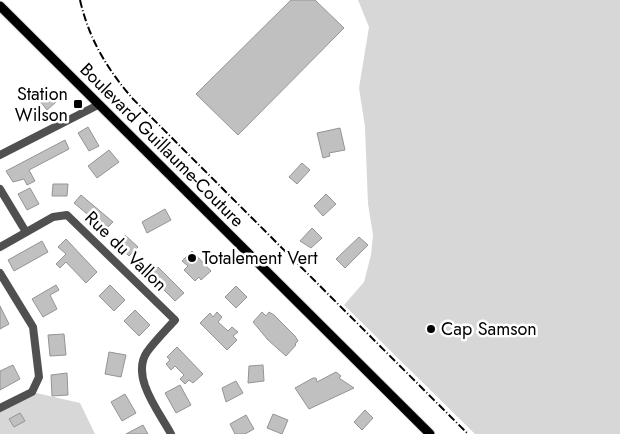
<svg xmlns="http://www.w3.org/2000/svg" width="620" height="434" viewBox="0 0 620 434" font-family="Jost,sans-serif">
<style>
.green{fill:#d7d7d7}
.building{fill:#c0c0c0;stroke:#949494}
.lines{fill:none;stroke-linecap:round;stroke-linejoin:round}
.major-casing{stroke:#dbdbdb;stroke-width:11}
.minor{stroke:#505050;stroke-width:8}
.major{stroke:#000;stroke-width:9}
.rail{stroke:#000;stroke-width:2;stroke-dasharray:8 2.5 1 2.5;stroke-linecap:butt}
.poi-dot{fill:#000;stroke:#fff;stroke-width:2}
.labels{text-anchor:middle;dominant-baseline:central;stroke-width:5;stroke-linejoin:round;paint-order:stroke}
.poi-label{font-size:18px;fill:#000;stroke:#fff;text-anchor:start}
.street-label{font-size:18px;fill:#000;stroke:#fff}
</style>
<rect width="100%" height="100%" fill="#fff"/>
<g class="green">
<path d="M358,0H620V434H475L344,305L364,282L371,255L373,235L368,204L365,127L359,88L369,27Z"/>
<path d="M32,392L80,403L95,434H0V408Z"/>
</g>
<g class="building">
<path d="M291,0H315L344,28L238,135L196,94Z"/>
<path d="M44,87L56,102L47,110L34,94Z"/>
<path d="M88,127L99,146L89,151L78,133Z"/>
<path d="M340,128L345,150L329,153L330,156L323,158L317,133Z"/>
<path d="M65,140L69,149L29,170L35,181L27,185L24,179L13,182L6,171Z"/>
<path d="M109,150L119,162L97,178L88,166Z"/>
<path d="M302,163L310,170L297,184L289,177Z"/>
<path d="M53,184H68L67,196H52Z"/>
<path d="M30,188L39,204L27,210L18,194Z"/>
<path d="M326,194L336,204L323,216L314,206Z"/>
<path d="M81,195L113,222L104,231L92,218L74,203Z"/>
<path d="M165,209L171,220L147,233L142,222Z"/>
<path d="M312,228L322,238L311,248L300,241Z"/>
<path d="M125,235L138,247L129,256L117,244Z"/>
<path d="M359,237L368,245L345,268L336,259Z"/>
<path d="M66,239L97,272L86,283L66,262L60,268L56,264L66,254L58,247Z"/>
<path d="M42,241L48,252L14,271L8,260Z"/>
<path d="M192,251L211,271L201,280L199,277L195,281L184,270L188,266L182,261Z"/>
<path d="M158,267L184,293L175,301L150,276Z"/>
<path d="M56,285L59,290L50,295L57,309L43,317L32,299Z"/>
<path d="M110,285L125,300L114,311L99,296Z"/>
<path d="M236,286L247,297L236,308L225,297Z"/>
<path d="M0,306L9,324L0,329Z"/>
<path d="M135,310L150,325L139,336L124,321Z"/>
<path d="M217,312L222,317L218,322L228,331L232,327L238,332L233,336L237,340L227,350L200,323L210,313L213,317Z"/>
<path d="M262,312L266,316L269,312L274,315L295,336L298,341L295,344L296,345L286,356L268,340L253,322Z"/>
<path d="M64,334L66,355L50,356L48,335Z"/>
<path d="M177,347L203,374L193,383L189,380L185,384L180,379L184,375L175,366L171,370L166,364L170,360L167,357Z"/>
<path d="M109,352L126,355L121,377L105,374Z"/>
<path d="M13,365L20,379L0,390V371Z"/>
<path d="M263,365L264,381L248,383L249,366Z"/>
<path d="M336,372L341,376L339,378L354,388L309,409L295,388L313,378H316L317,382Z"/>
<path d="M67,373L68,395L52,396L51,375Z"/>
<path d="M236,381L243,393L226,402L222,388Z"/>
<path d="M180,385L191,405L176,413L165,393Z"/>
<path d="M125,394L136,413L122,421L111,402Z"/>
<path d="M365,410L373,418L362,430L354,422Z"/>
<path d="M20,413L25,421L14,427L9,419Z"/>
<path d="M273,414L288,420L282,434L267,428Z"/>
<path d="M246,415L254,429L245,434H235L230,424Z"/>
<path d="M143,425L148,434H126Z"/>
</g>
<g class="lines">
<g class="major-casing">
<path id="major" d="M0,6L430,434"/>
</g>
<g class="minor">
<path d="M0,155L98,105"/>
<path d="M0,189L26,232"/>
<path d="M0,247L53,217L67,215L175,320C166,330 155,341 147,352C130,377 160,413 171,434"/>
<path d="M0,273L33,327L39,377L32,392L0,408"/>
</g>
<use href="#major" class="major"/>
<path class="rail" d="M80,0C89,39 107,69 133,99L468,434"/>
</g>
<g class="poi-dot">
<rect x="73" y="99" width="10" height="10" rx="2.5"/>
<circle cx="192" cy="258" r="5"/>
<circle cx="431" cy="329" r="5"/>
</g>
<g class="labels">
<g class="poi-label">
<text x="68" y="94" text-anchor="end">Station<tspan x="68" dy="21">Wilson</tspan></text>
<text x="202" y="258">Totalement Vert</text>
<text x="441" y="329">Cap Samson</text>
</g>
<g class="street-label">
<text transform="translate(162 145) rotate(45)">Boulevard Guillaume-Couture</text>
<text transform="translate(126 251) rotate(44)">Rue du Vallon</text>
</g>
</g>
</svg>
